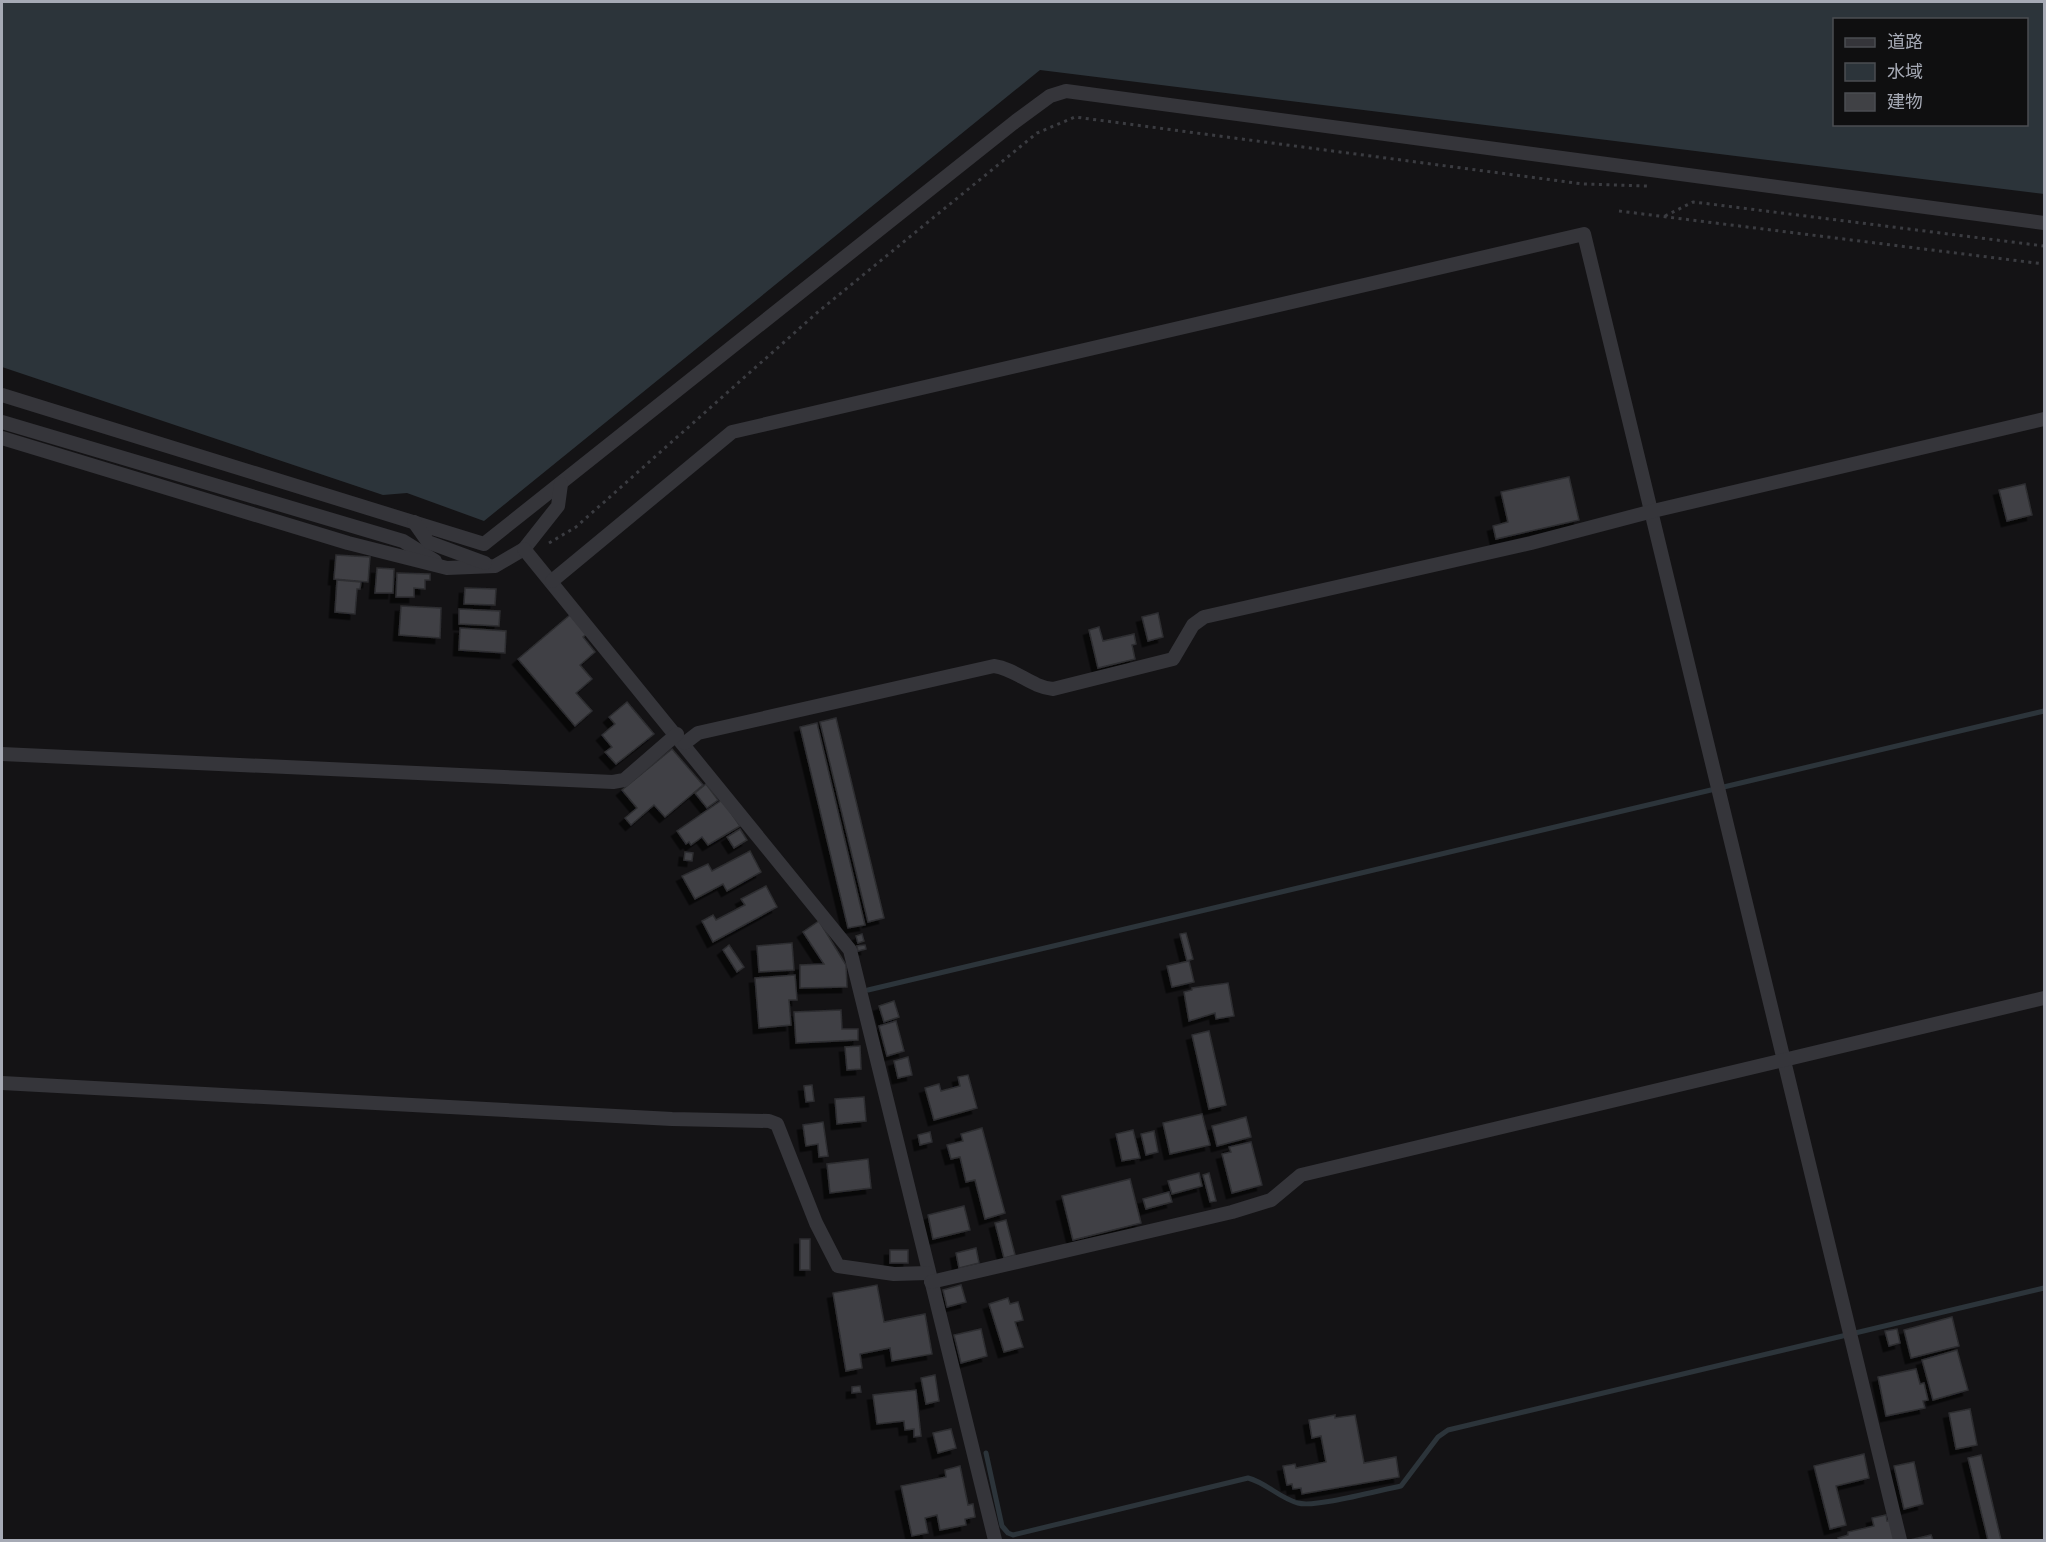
<svg xmlns="http://www.w3.org/2000/svg" width="2046" height="1542" viewBox="0 0 2046 1542" font-family="Signika,'Noto Sans JP',sans-serif">
<style>
.water{fill:#2c343a;fill-rule:evenodd}
.lines{fill:none;stroke-linecap:round;stroke-linejoin:round}
.stream{stroke:#2c343a;stroke-width:5}
.building{fill:#404145;stroke:#2e2e31;stroke-width:1.5;filter:url(#shadow)}
.path{stroke:#3b3c41;stroke-width:3;stroke-dasharray:3 4.5;stroke-linecap:butt}
.minor{stroke:#35353a;stroke-width:14}
</style>
<defs>
<filter id="shadow"><feDropShadow dx="-5.5" dy="5.5" stdDeviation="0" flood-color="#0009"/></filter>
</defs>
<rect width="100%" height="100%" fill="#141315"/>
<path class="water" d="M2,2H2044V194L1040,70L484,521L407,493L383,495L2,367ZM1834,20H2026V124H1834Z"/>
<g class="lines">
<g class="stream">
<path d="M868,990L2044,711"/>
<path d="M986,1453L1002,1526L1008,1533L1013,1535L1248,1478C1267,1483 1279,1498 1298,1503C1315,1508 1380,1490 1401,1486L1438,1437L1448,1430L2044,1288"/>
</g>
</g>
<g class="building">
<path d="M1569,477L1579,520L1496,539L1493,526L1508,522L1501,492Z"/>
<path d="M2025,484L2032,515L2007,521L1999,490Z"/>
<path d="M336,555L370,557L368,582L334,579Z"/>
<path d="M377,568L394,569L393,593H375Z"/>
<path d="M397,573L430,574V580H425V589L414,588V597H396Z"/>
<path d="M337,580L361,582L360,589H357L355,614L335,612Z"/>
<path d="M465,588L496,589L495,605L464,604Z"/>
<path d="M401,606L441,608L440,638L399,635Z"/>
<path d="M459,609L500,611L499,626L459,624Z"/>
<path d="M1158,613L1163,637L1148,641L1142,617Z"/>
<path d="M570,615L587,634L583,637L595,652L580,665L592,679L576,693L592,711L575,726L518,659Z"/>
<path d="M1099,627L1103,641L1134,634L1136,644L1132,645L1135,659L1098,668L1089,630Z"/>
<path d="M460,628L506,631L505,653L459,650Z"/>
<path d="M627,702L654,734L616,764L605,752L612,747L602,735L615,724L609,717Z"/>
<path d="M836,718L884,918L868,922L820,722Z"/>
<path d="M817,723L865,925L848,928L800,727Z"/>
<path d="M672,749L703,785L665,817L654,805L631,825L625,818L637,808L622,790Z"/>
<path d="M706,784L718,800L707,808L695,793Z"/>
<path d="M722,800L740,826L708,845L702,837L691,845L689,842L686,844L677,831Z"/>
<path d="M740,829L747,840L734,848L727,837Z"/>
<path d="M750,851L761,872L727,891L723,884L695,899L682,876L708,864L712,871Z"/>
<path d="M685,852L693,853L692,861L684,860Z"/>
<path d="M766,886L777,907L713,942L702,921L713,915L716,920L745,905L741,899Z"/>
<path d="M819,921L846,965L847,987L800,988V965L824,964L803,932Z"/>
<path d="M1186,933L1193,959L1187,961L1180,934Z"/>
<path d="M862,934L864,941L858,943L856,936Z"/>
<path d="M792,943L794,970L759,972L757,946Z"/>
<path d="M729,945L744,967L737,972L723,950Z"/>
<path d="M865,945L866,949L858,951L857,946Z"/>
<path d="M1189,961L1194,982L1172,987L1167,966Z"/>
<path d="M795,975L797,1000H789L791,1025L759,1028L755,978Z"/>
<path d="M1228,983L1234,1016L1216,1019L1215,1013L1189,1021L1184,992L1192,990V988Z"/>
<path d="M894,1001L899,1017L884,1022L879,1006Z"/>
<path d="M841,1010L842,1029H858V1040L796,1043L794,1012Z"/>
<path d="M896,1021L904,1051L887,1056L879,1026Z"/>
<path d="M1209,1031L1226,1105L1209,1109L1192,1035Z"/>
<path d="M860,1046L861,1069L847,1070L845,1047Z"/>
<path d="M908,1057L912,1075L898,1078L894,1061Z"/>
<path d="M968,1075L977,1108L934,1120L925,1088L939,1084L941,1091L960,1086L958,1077Z"/>
<path d="M812,1085L814,1101L806,1102L804,1086Z"/>
<path d="M864,1097L866,1121L837,1124L835,1099Z"/>
<path d="M1202,1114L1210,1145L1170,1154L1163,1123Z"/>
<path d="M1246,1117L1251,1137L1217,1146L1212,1126Z"/>
<path d="M823,1122L828,1156L819,1157L818,1144L806,1146L803,1125Z"/>
<path d="M982,1128L1005,1213L985,1219L975,1180L966,1182L960,1157L951,1159L947,1145L963,1141L961,1134Z"/>
<path d="M1133,1130L1140,1158L1122,1161L1116,1134Z"/>
<path d="M1154,1131L1158,1152L1146,1155L1141,1134Z"/>
<path d="M930,1132L932,1142L920,1145L918,1135Z"/>
<path d="M1251,1142L1262,1185L1232,1193L1222,1154L1231,1152L1229,1147Z"/>
<path d="M868,1159L871,1188L830,1193L827,1164Z"/>
<path d="M1199,1173L1202,1186L1172,1194L1168,1181Z"/>
<path d="M1209,1173L1216,1201L1210,1202L1203,1175Z"/>
<path d="M1130,1179L1141,1223L1073,1240L1062,1196Z"/>
<path d="M1169,1192L1172,1202L1146,1209L1143,1199Z"/>
<path d="M964,1206L970,1230L933,1239L928,1215Z"/>
<path d="M1006,1220L1015,1255L1004,1258L995,1223Z"/>
<rect x="800" y="1239" width="10" height="31"/>
<path d="M976,1248L979,1263L959,1268L956,1253Z"/>
<rect x="890" y="1250" width="18" height="13"/>
<path d="M877,1285L884,1322L925,1314L932,1354L892,1361L890,1348L860,1354L862,1368L846,1371L833,1293Z"/>
<path d="M961,1285L966,1302L947,1307L943,1290Z"/>
<path d="M1008,1298L1010,1304L1018,1302L1023,1320L1015,1322L1023,1347L1004,1352L989,1304Z"/>
<path d="M1952,1317L1959,1346L1911,1358L1904,1330Z"/>
<path d="M981,1329L987,1356L961,1363L954,1335Z"/>
<path d="M1897,1329L1900,1343L1889,1346L1885,1331Z"/>
<path d="M1957,1350L1968,1390L1933,1400L1922,1360Z"/>
<path d="M1916,1369L1920,1384L1924,1383L1928,1400L1923,1401L1925,1408L1886,1416L1878,1377Z"/>
<path d="M935,1375L939,1401L926,1404L921,1378Z"/>
<path d="M860,1386L861,1392L852,1393V1387Z"/>
<path d="M916,1390L921,1436L914,1437V1429L905,1430L904,1421L877,1424L873,1395Z"/>
<path d="M1970,1409L1977,1445L1956,1449L1949,1413Z"/>
<path d="M1335,1415V1418L1355,1415L1364,1463L1396,1457L1399,1477L1302,1494L1301,1488L1293,1489L1292,1484L1287,1485L1283,1466L1295,1464L1296,1468L1326,1462L1321,1436L1312,1438L1309,1420Z"/>
<path d="M951,1429L956,1448L938,1453L933,1433Z"/>
<path d="M1864,1454L1869,1478L1836,1486L1846,1525L1830,1529L1814,1466Z"/>
<path d="M1981,1455L2001,1540H1988L1968,1458Z"/>
<path d="M1914,1462L1923,1504L1904,1509L1894,1466Z"/>
<path d="M960,1466L968,1505L973,1504L975,1517L965,1519L966,1525L940,1530L937,1515L925,1518L928,1533L912,1536L901,1486L946,1477L945,1470Z"/>
<path d="M1886,1515L1887,1521L1891,1520L1895,1540H1839L1838,1538L1848,1535V1532L1874,1526L1872,1518Z"/>
<path d="M1931,1535L1933,1540H1910Z"/>
</g>
<g class="lines">
<g class="path">
<path d="M1619,211L2044,264"/>
<path d="M1665,216L1693,202L1710,204L2044,246"/>
<path d="M549,543L576,527L819,311L1037,133L1075,117L1583,184L1647,186"/>
</g>
<g class="minor">
<path d="M2,395L484,544L1016,121L1050,96L1066,91L2044,223"/>
<path d="M2,422L403,541L435,561"/>
<path d="M2,438L348,543L447,568L495,566L524,549L558,506L561,484"/>
<path d="M414,522L428,542L485,563"/>
<path d="M524,549L850,950L995,1540"/>
<path d="M552,581L732,432L1584,234L1900,1540"/>
<path d="M685,743L698,733L994,666C1016,669 1031,687 1053,689L1173,659L1193,625L1204,617L1531,543L1653,511L2044,419"/>
<path d="M2,754L613,782L624,780L677,734"/>
<path d="M2,1083L672,1119L769,1121L777,1124L816,1223L838,1266L894,1274L928,1273"/>
<path d="M931,1282L1232,1212L1271,1200L1301,1175L2044,998"/>
</g>
</g>
<rect width="2046" height="1542" fill="none" stroke="#a6aab5" stroke-width="6"/>
<rect x="1833" y="18" width="195" height="108" fill="#0f0f10" stroke="#4b4d52" stroke-width="1.5"/>
<rect x="1845" y="38" width="30" height="9" fill="#35353a" stroke="#4b4d52" stroke-width="1.5"/>
<text x="1887" y="48" font-size="18" fill="#a6aab5">道路</text>
<rect x="1845" y="63" width="30" height="18" fill="#2c343a" stroke="#4b4d52" stroke-width="1.5"/>
<text x="1887" y="78" font-size="18" fill="#a6aab5">水域</text>
<rect x="1845" y="93" width="30" height="18" fill="#404145" stroke="#4b4d52" stroke-width="1.5"/>
<text x="1887" y="108" font-size="18" fill="#a6aab5">建物</text>
</svg>
